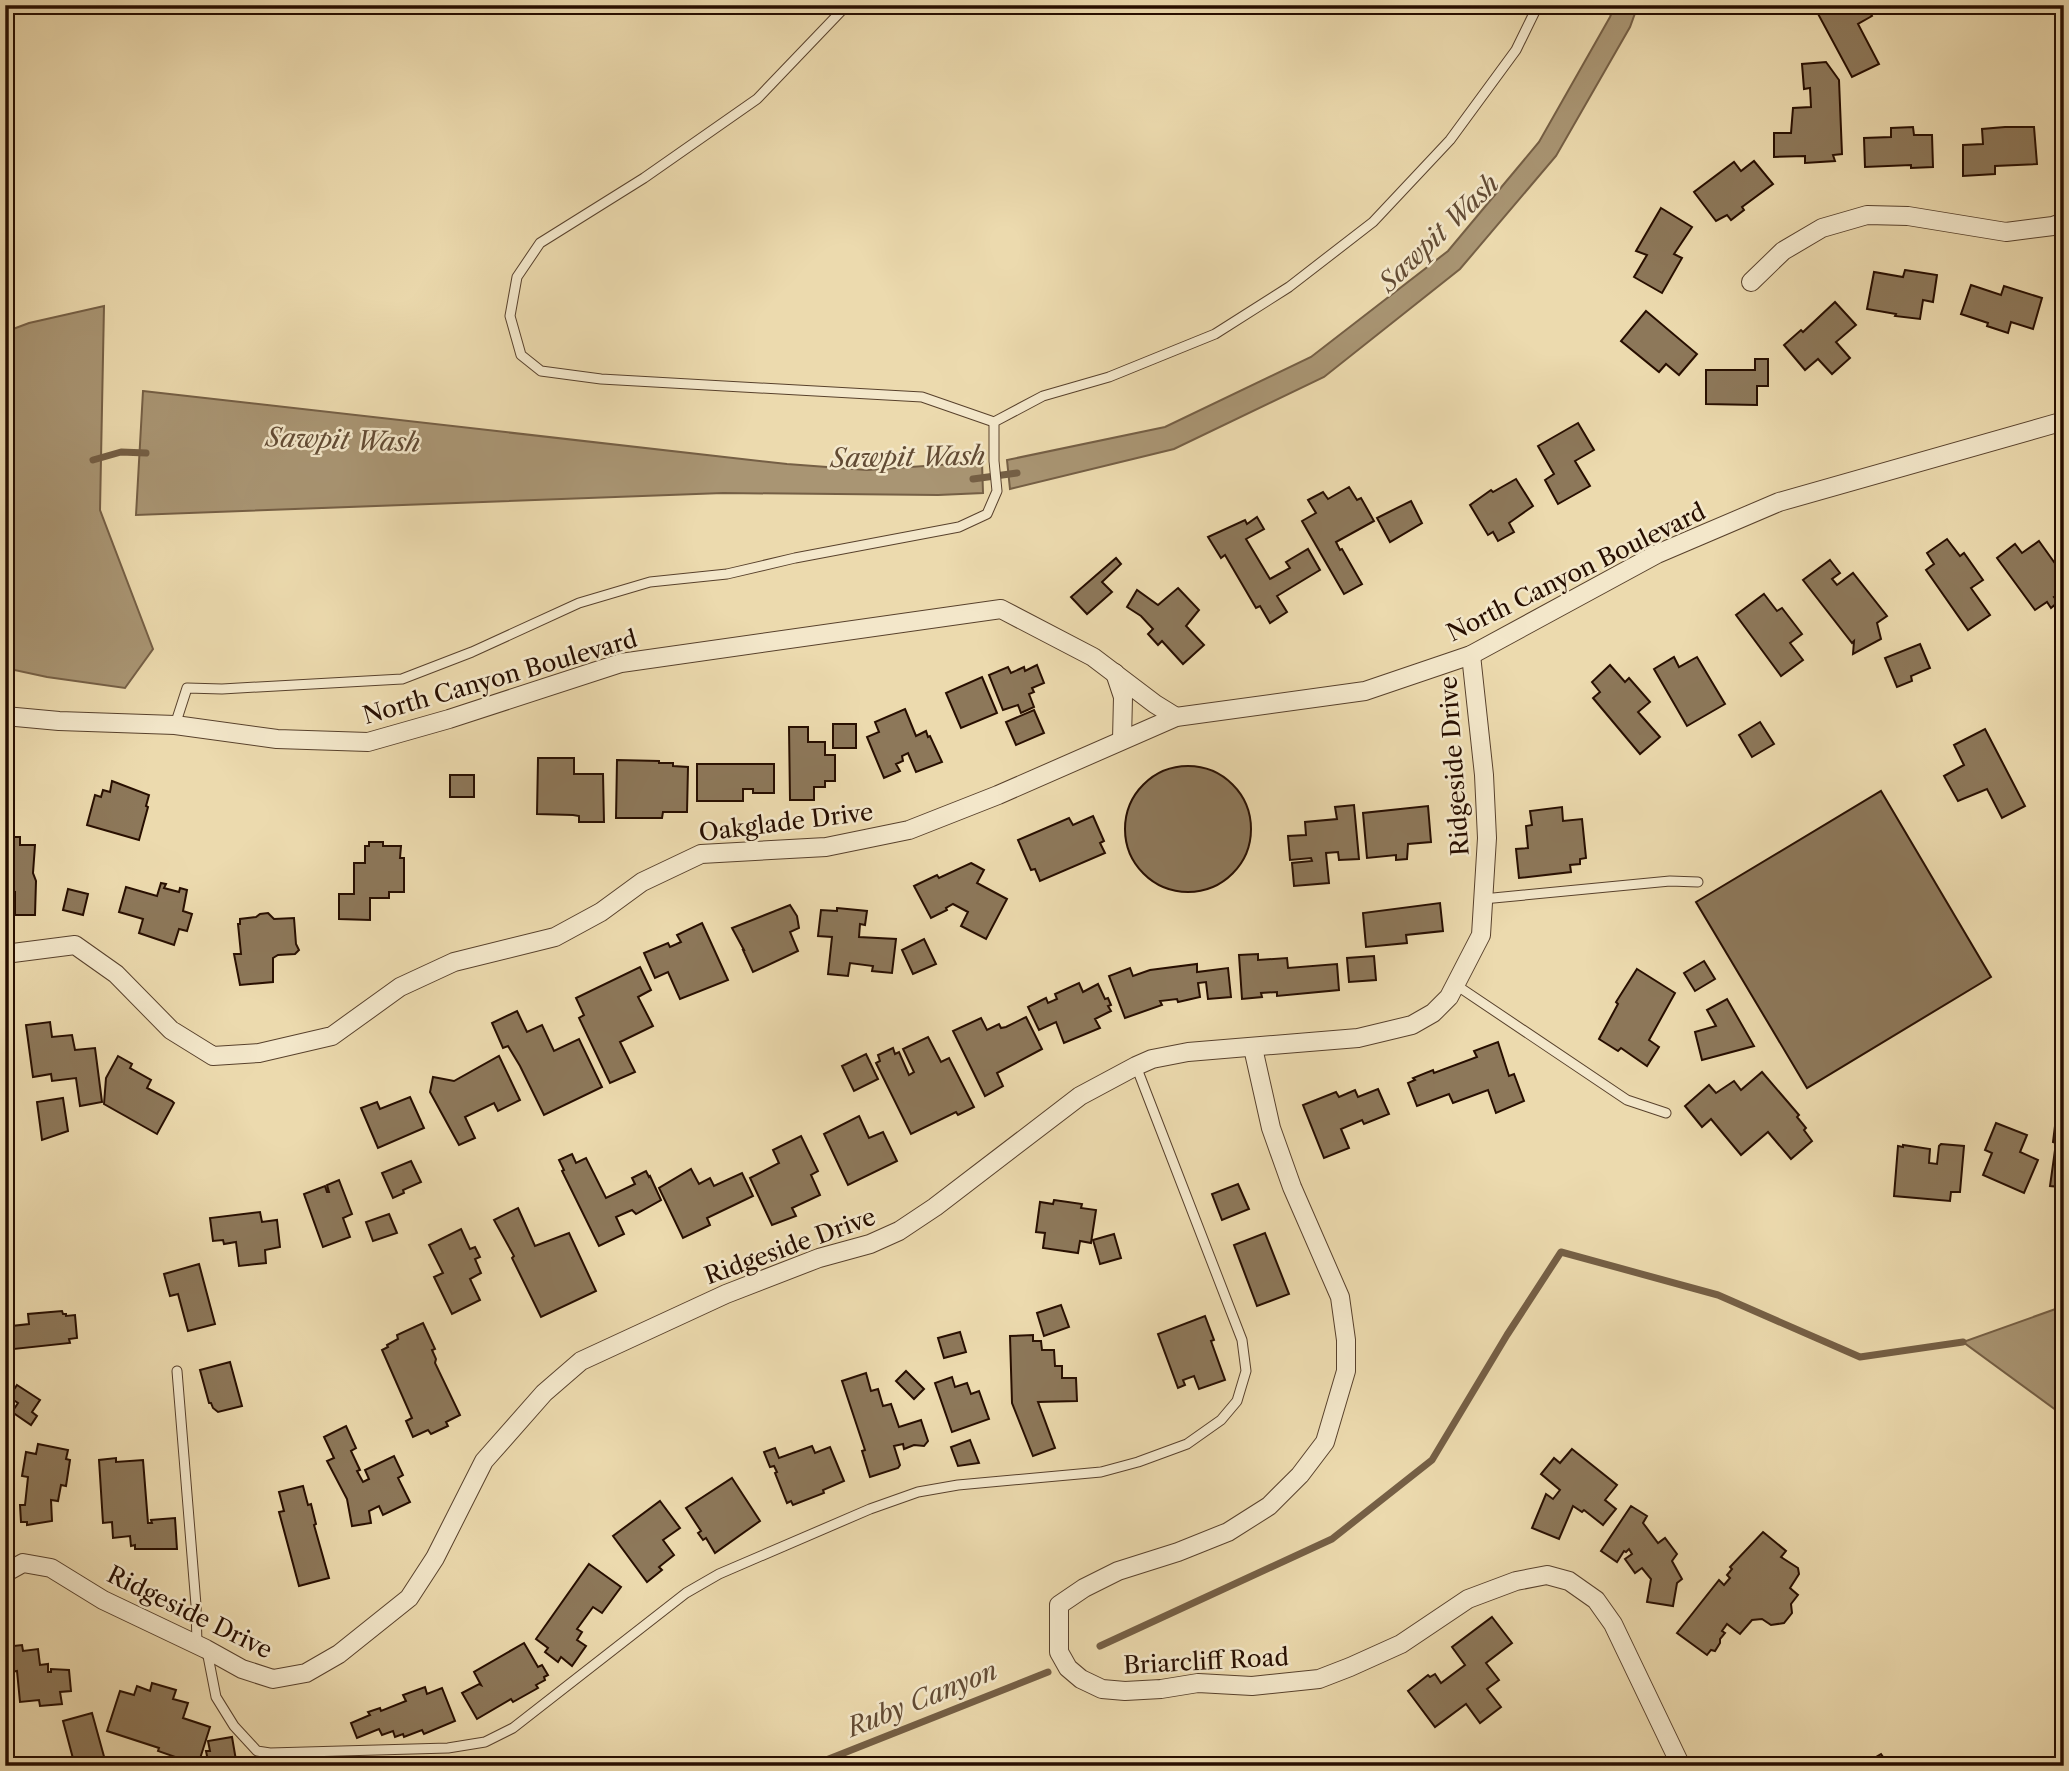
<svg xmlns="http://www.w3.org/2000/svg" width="2069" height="1771" viewBox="0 0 2069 1771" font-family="'Libre Caslon Text',serif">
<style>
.water{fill:#a99573;stroke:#755f45;stroke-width:2}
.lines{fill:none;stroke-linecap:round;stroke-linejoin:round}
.stream{stroke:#755f45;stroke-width:7}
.building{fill:#8d785a;stroke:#270e00;stroke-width:2}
.service-casing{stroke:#58412c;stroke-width:11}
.minor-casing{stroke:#58412c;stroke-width:20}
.service{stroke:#f3e7ca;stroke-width:9}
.minor{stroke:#f3e7ca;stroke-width:18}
.labels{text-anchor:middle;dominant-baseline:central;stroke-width:5;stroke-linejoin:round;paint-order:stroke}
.street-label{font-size:24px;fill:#270e00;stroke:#f3e7ca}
.water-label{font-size:26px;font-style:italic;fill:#624b34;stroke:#f3e7ca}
</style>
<rect width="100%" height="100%" fill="#ecdaae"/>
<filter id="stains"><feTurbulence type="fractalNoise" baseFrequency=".00286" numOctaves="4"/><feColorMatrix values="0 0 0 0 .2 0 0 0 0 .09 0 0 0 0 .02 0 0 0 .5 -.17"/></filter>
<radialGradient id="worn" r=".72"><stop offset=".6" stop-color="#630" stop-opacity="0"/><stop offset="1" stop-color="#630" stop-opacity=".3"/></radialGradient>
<g class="water">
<path d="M1615,5H1638L1630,27L1556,156L1460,269L1324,377L1174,449L1010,489L1007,460L1165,427L1311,357L1448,251L1539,142L1610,17Z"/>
<path d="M104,306L100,510L153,649L125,688L47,677L5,668V332L29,323Z"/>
<path d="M143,391L787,464L867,470L982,462L983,493L938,495L723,493L136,515Z"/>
<path d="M2064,1306V1416L1963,1342Z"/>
</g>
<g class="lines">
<g class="stream">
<path d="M93,460L121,452L146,453"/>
<path d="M973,479L1017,473"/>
<path d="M1100,1646L1332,1539L1432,1460L1507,1335L1561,1252L1718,1295L1860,1357L1963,1342"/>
<path d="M811,1766L1048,1672"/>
</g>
</g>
<g class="building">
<path d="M1830,5H1875L1868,9L1872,16L1858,24L1879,64L1852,77L1817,12Z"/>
<path d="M1826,62L1839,80L1842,154L1833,155L1835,161L1805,163V156L1774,157V133H1791L1793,108L1811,107L1810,88L1804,89L1802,64Z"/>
<path d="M1913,127L1914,135H1932L1933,167L1911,168V165L1865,167L1864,138L1891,137V128Z"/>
<path d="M2005,127H2034L2037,164L1995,166V174L1963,176V145L1983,144L1982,129Z"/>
<path d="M1754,161L1773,184L1742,207L1744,210L1731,220L1727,215L1716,221L1694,192L1734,162L1741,171Z"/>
<path d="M1661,208L1692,227L1674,254L1682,258L1662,293L1634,277L1647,255L1636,251Z"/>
<path d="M1905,270L1937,275L1933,302L1923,300L1920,319L1895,316L1896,314L1867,309L1874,272L1903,277Z"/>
<path d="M1971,285L2001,295L2004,286L2042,298L2033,329L2011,322L2008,333L1987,326L1988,323L1961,314Z"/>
<path d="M1835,302L1856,325L1836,342L1850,358L1832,374L1818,359L1805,370L1784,345L1801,330L1803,332Z"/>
<path d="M1646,311L1697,354L1679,375L1666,364L1659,372L1621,341Z"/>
<path d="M1755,359H1768V386H1757V405L1706,404V370H1755Z"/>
<path d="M1578,423L1594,450L1575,461L1590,486L1558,504L1545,480L1554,474L1538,446Z"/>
<path d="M1516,479L1533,506L1509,523L1514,532L1498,541L1493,532L1488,535L1470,505L1491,490L1493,492Z"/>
<path d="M1349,487L1357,500L1361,498L1374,521L1336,542L1340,550L1342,549L1362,584L1344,594L1302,521L1316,513L1308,500L1323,492L1328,499Z"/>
<path d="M1411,501L1422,523L1390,542L1377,518Z"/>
<path d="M1257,517L1264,529L1246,539L1270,579L1290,568L1286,562L1308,549L1320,570L1277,596L1287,612L1270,623L1260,606L1256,608L1225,555L1221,558L1208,537L1245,520L1247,524Z"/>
<path d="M1947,539L1960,556L1964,553L1983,580L1971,588L1990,615L1968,630L1926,570L1934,564L1927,553Z"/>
<path d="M2039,541L2064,576V591L2054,597L2058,602L2051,608L2047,602L2035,610L1997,558L2015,544L2022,553Z"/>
<path d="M1116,558L1121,564L1102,582L1112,592L1087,614L1071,597Z"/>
<path d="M1830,560L1840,573L1832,579L1837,585L1853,573L1887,616L1877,623L1881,639L1853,654L1854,641L1852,643L1803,580Z"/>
<path d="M1178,588L1199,610L1186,626L1204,645L1183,664L1162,641L1158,645L1148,634L1153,629L1141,616L1127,607L1137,590L1158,605Z"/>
<path d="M1764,594L1777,611L1782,608L1802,634L1790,643L1803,660L1781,676L1736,615Z"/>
<path d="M1920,644L1930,668L1911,676L1912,681L1897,687L1885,658Z"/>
<path d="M1674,657L1679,667L1697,657L1725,704L1687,726L1654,669Z"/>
<path d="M1037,665L1044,683L1032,688L1034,692L1029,694L1034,707L1021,713L1018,705L1003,710L989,675L1008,667L1011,673L1024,667L1025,671Z"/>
<path d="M1610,665L1625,682L1629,678L1650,702L1638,712L1660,737L1640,754L1593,698L1600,692L1592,682Z"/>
<path d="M982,677L997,713L961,728L946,693Z"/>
<path d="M905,709L916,736L926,731L928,737L930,736L942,762L916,772L908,753L902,756L903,761L896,764L900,771L884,778L867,737L879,732L875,722Z"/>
<path d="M1034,710L1044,733L1016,745L1006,722Z"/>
<path d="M1760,722L1774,744L1752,757L1739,735Z"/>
<rect x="833" y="724" width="23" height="24"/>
<path d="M789,727H808V742H825V755H835V781H825V787H814V800H790Z"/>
<path d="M1985,729L2025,806L2002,818L1987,789L1958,801L1944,776L1964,765L1954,745Z"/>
<path d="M538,758H574V774H603L604,822H579V816L573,815L537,814Z"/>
<path d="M617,760L659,761V763H673V766L688,767L687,812H663L662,818H616Z"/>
<path d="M697,764H774V793H753V789H743V801H697Z"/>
<circle cx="1188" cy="829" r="63"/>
<rect x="450" y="775" width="24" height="22"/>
<path d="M112,781L149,795L146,806L148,807L139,840L87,825L95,795L101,797L103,790L110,792Z"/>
<path d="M1881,791L1991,977L1807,1088L1696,902Z"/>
<path d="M1354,805L1359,859L1339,860L1338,852L1326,853L1329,883L1294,886L1292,863L1312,861L1311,858L1290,860L1288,836L1306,835L1305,822L1337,819L1335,807Z"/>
<path d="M1428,806L1431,842L1408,844L1407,859L1396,860V855L1367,858L1363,813Z"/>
<path d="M1562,807L1563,821L1582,819L1586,858L1580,859V864L1570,865L1571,872L1519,878L1516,849L1528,848L1526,826L1532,825L1530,811Z"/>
<path d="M1093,816L1104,841L1100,843L1105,853L1040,881L1035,869L1031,870L1018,840L1069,818L1073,825Z"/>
<path d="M5,837H20V845H35L33,873L36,881L35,915H15V892H6Z"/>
<path d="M369,842H383V846H401L400,858H404V892H389V898H370V920L339,919V894H354V863H365V846H369Z"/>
<path d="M971,863L984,870L977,883L1007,899L986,939L961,926L968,912L953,904L946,908L947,910L931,918L914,886L937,875L939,878Z"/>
<path d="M161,883L166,884L164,888L179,892L180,888L187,890L183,911L192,914L187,931L179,929L174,945L139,933L143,919L119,912L126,887L157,896Z"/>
<path d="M2064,886V938L2056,937Z"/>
<path d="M68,889L88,894L83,915L63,910Z"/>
<path d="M1440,903L1443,931L1406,935L1407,943L1366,947L1363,913Z"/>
<path d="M790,905L797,916L799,928L790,932L798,951L753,972L743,950H744L732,928Z"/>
<path d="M837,908L867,911L865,925L860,924L859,937L896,939L892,973L872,971L873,966L850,963L848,976L828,974L832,937L818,936L821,910L837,911Z"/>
<path d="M268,913L274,919L294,918L296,944L299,950L295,954L278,955L273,958V982L240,985L234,954H241L238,924H240V919L256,917L260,914Z"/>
<path d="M702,923L728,980L680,999L668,972L655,978L644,953L668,943L670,947L681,942L677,935Z"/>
<path d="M924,939L936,964L913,974L902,950Z"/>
<path d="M1258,954V960L1287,958L1288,968L1337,964L1339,990L1277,996V992L1261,993L1262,997L1242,999L1239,955Z"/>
<path d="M1374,956L1376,980L1349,982L1347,958Z"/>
<path d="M1704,961L1715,979L1695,991L1684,973Z"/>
<path d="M1197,964V972L1228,968L1231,997L1208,999L1206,982L1198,983L1200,997L1178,1002L1177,999L1160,1001L1162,1005L1125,1018L1109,976L1130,968L1133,976L1150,970Z"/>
<path d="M640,967L651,990L638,997L653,1026L620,1042L635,1072L610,1083L579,1018L584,1015L576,998Z"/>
<path d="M1637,969L1675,993L1649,1040L1659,1047L1647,1066L1621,1048L1618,1051L1599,1039L1618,1004L1616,1002Z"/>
<path d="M1079,983L1083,992L1098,984L1105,999L1108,998L1111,1005L1108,1006L1111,1011L1095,1019L1100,1028L1064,1043L1056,1022L1039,1030L1028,1007L1046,998L1048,1003L1057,999L1055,994Z"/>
<path d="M1727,999L1754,1046L1702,1060L1695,1032L1716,1026L1707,1010Z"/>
<path d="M517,1011L527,1032L542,1025L554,1051L579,1039L602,1087L544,1115L520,1066L508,1046L503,1048L492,1023Z"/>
<path d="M1026,1017L1042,1049L997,1073L1003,1086L985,1096L953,1031L981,1018L987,1030L999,1024L1001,1028L1006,1027Z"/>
<path d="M50,1022L52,1037L72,1035L75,1050L95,1048L102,1102L80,1106L76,1078L52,1081L51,1074L33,1077L26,1025Z"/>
<path d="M5,1034L11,1084L5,1085Z"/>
<path d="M928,1037L941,1062L949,1058L974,1107L958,1115L956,1112L911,1134L876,1063L880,1061L878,1055L893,1048L895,1054L899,1052L909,1075L914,1072L903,1049Z"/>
<path d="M1498,1042L1509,1076L1514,1074L1524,1101L1496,1113L1488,1090L1453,1103L1449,1094L1417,1106L1408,1083L1415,1080L1413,1078L1433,1070L1434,1073L1477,1057L1474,1051Z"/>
<path d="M866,1054L878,1079L854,1091L842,1066Z"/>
<path d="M118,1056L132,1064L130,1068L151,1080L147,1088L172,1101L174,1103L157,1134L104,1104L106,1078Z"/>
<path d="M499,1056L520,1100L498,1111L494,1103L465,1117L475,1138L459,1145L430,1092L433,1077L454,1081Z"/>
<path d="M1762,1072L1799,1115L1797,1117L1806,1128L1804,1130L1812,1141L1791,1159L1768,1132L1741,1155L1711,1119L1702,1127L1685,1106L1709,1085L1716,1093L1734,1081L1741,1090Z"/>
<path d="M1378,1089L1389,1114L1364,1124L1362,1120L1341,1129L1349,1148L1324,1158L1303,1105L1336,1092L1339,1097L1355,1090L1358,1097Z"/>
<path d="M410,1097L424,1128L378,1148L361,1108L377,1102L380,1109Z"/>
<path d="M63,1098L68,1131L42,1140L37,1102Z"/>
<path d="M859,1116L869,1138L883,1132L897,1161L848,1185L824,1134Z"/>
<path d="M2056,1118L2064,1119V1198L2059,1197L2060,1187L2050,1186L2056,1143L2053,1142Z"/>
<path d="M1996,1123L2027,1135L2020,1152L2038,1160L2024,1193L1983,1175L1992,1153L1985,1150Z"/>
<path d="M801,1136L818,1171L811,1175L820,1195L792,1208L796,1216L772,1225L750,1178L779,1163L773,1150Z"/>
<path d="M1941,1144L1964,1146L1960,1192H1951L1950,1201L1894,1196L1898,1146L1903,1147V1145L1930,1149L1929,1163L1937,1164L1939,1146Z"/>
<path d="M572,1154L576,1163L586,1158L606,1198L635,1184L632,1178L646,1171L649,1177L650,1176L661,1200L636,1214L632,1210L616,1217L624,1234L599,1246L562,1171L564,1170L559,1160Z"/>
<path d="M411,1161L421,1182L403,1190L404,1193L393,1198L382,1173Z"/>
<path d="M691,1169L699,1184L710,1178L714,1186L742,1173L753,1196L707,1218L710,1225L683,1238L659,1188Z"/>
<path d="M339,1180L352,1214L343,1218L350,1237L323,1247L304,1194L325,1186L327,1192H329L327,1185Z"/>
<path d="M1238,1184L1249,1209L1222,1220L1212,1194Z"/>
<path d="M1054,1200L1082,1204L1081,1208L1096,1210L1091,1243L1080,1241L1078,1253L1043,1248L1045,1233L1036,1232L1040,1202L1053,1204Z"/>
<path d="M518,1208L535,1246L569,1233L596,1291L541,1317L512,1258L514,1256L494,1220Z"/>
<path d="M260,1212L262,1222L277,1220L280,1247L265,1250L266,1263L239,1266L236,1242L224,1244L223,1240L213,1241L210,1218Z"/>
<path d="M389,1214L397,1233L373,1241L366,1222Z"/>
<path d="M461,1229L470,1249L475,1247L480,1257L475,1259L481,1273L470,1279L480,1300L452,1314L434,1277L443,1273L429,1245Z"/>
<path d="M1265,1233L1289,1294L1257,1306L1234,1245Z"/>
<path d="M1114,1234L1121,1258L1100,1264L1093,1240Z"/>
<path d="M199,1264L215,1324L188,1331L178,1294L170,1296L164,1274Z"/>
<path d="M1061,1305L1069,1327L1044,1336L1037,1313Z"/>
<path d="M62,1311L63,1314H66V1316L75,1315L77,1338L69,1339L70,1343L14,1349L12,1326L29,1324L28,1314Z"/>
<path d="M1205,1316L1214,1340L1211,1341L1225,1380L1199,1389L1194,1376L1183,1380L1185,1385L1178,1388L1158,1334Z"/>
<path d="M423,1323L435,1349L432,1350L436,1359L435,1363L460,1415L446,1422L448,1426L431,1434L428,1430L413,1437L406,1421L412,1418L382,1350L388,1347L387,1345L398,1339L397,1335Z"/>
<path d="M960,1332L966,1352L944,1358L938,1338Z"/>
<path d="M1033,1335V1341H1041L1042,1350H1054L1055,1366H1062V1378H1076L1077,1401L1038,1402L1055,1448L1033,1456L1012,1403L1010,1336Z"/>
<path d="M230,1362L242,1406L218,1412L213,1408L211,1403H209L200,1370Z"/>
<path d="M906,1371L924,1389L914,1399L896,1381Z"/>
<path d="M866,1373L871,1391L878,1389L883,1406L891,1404L899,1427L921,1420L928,1441L924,1446L914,1445L904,1449L903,1444L894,1446L900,1465L898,1468L870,1477L862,1451L865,1450L842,1381Z"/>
<path d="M952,1377L955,1387L967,1383L971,1394L979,1391L989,1419L952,1432L935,1383Z"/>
<path d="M17,1385L40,1400L32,1412L37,1416L31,1425L12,1412L18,1403L9,1397Z"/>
<path d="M346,1426L356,1448L351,1451L360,1470L357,1471L363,1482L369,1479L365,1470L394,1456L403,1475L398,1478L410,1502L383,1515L379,1506L369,1511L371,1523L352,1526L347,1499L327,1461L334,1458L324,1437Z"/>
<path d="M970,1440L979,1463L958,1466L951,1447Z"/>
<path d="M5,1441L12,1524L5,1525Z"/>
<path d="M38,1444L68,1450L66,1459L70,1460L66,1486L61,1485L58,1501L51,1500L52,1521L27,1525V1522H21L20,1505H25L28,1477L22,1476L26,1452L36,1454Z"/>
<path d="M812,1446L815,1453L830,1447L844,1481L823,1490L824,1493L793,1505L791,1501L787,1503L775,1473L777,1472L774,1466L770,1467L764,1452L775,1448L779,1458Z"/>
<path d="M1572,1449L1617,1485L1605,1500L1616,1509L1603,1525L1584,1510L1582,1512L1573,1506L1559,1539L1532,1528L1546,1494L1553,1499L1560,1490L1541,1474L1554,1458L1560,1463Z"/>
<path d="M116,1458V1462L143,1460L148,1523H152L151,1520L175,1518L177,1549H135V1545L131,1546L130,1536L113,1538L112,1522L103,1523L99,1460Z"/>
<path d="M732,1478L760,1521L715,1553L706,1538L703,1540L698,1533L701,1531L686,1508Z"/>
<path d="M303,1486L308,1505L311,1504L316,1524L314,1525L329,1578L299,1586L279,1512L284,1511L279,1492Z"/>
<path d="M660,1501L680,1528L663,1540L674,1555L659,1567L662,1570L647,1582L613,1536Z"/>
<path d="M1631,1506L1647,1516L1643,1523L1658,1543L1665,1538L1677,1554L1672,1561L1682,1579L1677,1583L1673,1606L1647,1602L1651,1579L1642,1568L1635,1573L1625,1559L1632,1554L1629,1549L1626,1552L1624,1551L1617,1562L1601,1551Z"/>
<path d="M1763,1532L1786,1551L1781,1557L1798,1568L1799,1574L1790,1588L1798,1595L1791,1604L1792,1613L1784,1623L1771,1625L1762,1619L1752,1620L1740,1634L1727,1624L1722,1631L1725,1633L1720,1639V1643L1715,1651L1711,1650L1707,1655L1677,1633L1719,1580L1724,1585L1730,1578L1727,1575L1732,1569L1730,1567Z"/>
<path d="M589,1564L621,1587L602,1613L593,1607L577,1629L582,1632L577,1640L586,1646L572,1666L561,1657L558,1662L545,1652L548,1648L536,1639Z"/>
<path d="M1492,1617L1512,1643L1486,1663L1499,1680L1487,1689L1501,1707L1480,1723L1466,1704L1435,1727L1408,1691L1428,1675L1430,1677L1435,1674L1441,1683L1465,1665L1452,1647Z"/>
<path d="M524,1643L538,1667L542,1665L548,1675L544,1677L545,1680L536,1685L538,1688L513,1702L511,1699L477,1719L462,1693L479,1684L481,1685L474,1672Z"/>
<path d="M22,1645L23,1651L38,1649L40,1665L48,1664V1672H51V1669L69,1670L71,1691L60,1692L62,1704L40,1706L39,1700L20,1702L17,1671L5,1673V1647Z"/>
<path d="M152,1683L176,1690L173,1699L188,1703L183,1718L210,1727L198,1765L158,1751L159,1748L107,1731L120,1691L134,1695L137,1686L150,1691Z"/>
<path d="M425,1687L427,1694L442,1688L455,1721L424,1734L422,1730L404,1737L403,1734L395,1737L393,1731L382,1735L379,1729L357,1738L351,1723L370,1715L368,1712L380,1708L381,1711L406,1701L403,1695Z"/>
<path d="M92,1713L105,1760L85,1766H75L63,1721Z"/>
<path d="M232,1737L237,1766H209L206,1751H210L208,1741Z"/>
<path d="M1881,1754L1889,1766H1861Z"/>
</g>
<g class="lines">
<g class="service-casing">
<g id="service">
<path d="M847,5L757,99L644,178L540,243L517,277L510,316L521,355L541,371L601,379L922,397L994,422"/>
<path d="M175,725L187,688L222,689L402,679L472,652L579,603L650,582L727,574L795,558L959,527L987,514L997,491L994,461V422L1043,396L1109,377L1215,334L1289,287L1373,222L1450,140L1516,50L1538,5"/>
<path d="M1483,899L1670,881L1698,882"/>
<path d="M1456,985L1627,1100L1666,1113"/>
<path d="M177,1371L196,1605L197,1645"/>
<path d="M207,1651L216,1697L234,1726L257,1751L270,1753L448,1748L485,1742L513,1728L686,1593L719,1574L870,1509L918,1492L958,1485L1101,1472L1138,1462L1187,1444L1221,1420L1237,1401L1246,1371L1242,1340L1136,1066"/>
</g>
</g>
<g class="minor-casing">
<g id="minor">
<path d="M1751,282L1783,251L1822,228L1867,215L1908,216L2006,232L2053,226L2064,222"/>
<path d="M1115,673L1123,697L1122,740"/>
<path d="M5,716L59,721L175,725L277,739L368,742L449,719L621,663L1001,609L1093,657L1155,704L1176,717"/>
<path d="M5,954L75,945L116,974L171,1030L213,1056L259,1053L332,1036L400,987L454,962L555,937L601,912L642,882L701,854L826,847L909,830L998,795L1176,717L1365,691L1471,655L1657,554L1779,502L2064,421"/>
<path d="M1253,1048L1271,1128L1292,1187L1340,1297L1346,1340V1371L1325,1442L1300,1475L1269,1506L1228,1532L1178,1552L1118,1571L1084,1588L1059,1605V1652L1068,1668L1081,1679L1102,1689L1125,1691L1161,1689L1198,1683L1252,1686L1319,1679L1350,1667L1401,1644L1468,1599L1516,1581L1547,1575L1569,1581L1596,1600L1613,1624L1681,1766"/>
<path d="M5,1573L23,1563L51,1568L103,1600L206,1649L242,1669L273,1679L306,1673L339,1654L409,1598L435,1558L484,1461L544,1393L581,1361L726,1294L819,1258L870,1244L899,1231L935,1207L1080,1096L1136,1066L1152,1059L1188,1052L1358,1038L1412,1025L1433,1013L1449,997L1481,935L1487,838L1484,775L1471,655"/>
</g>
</g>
<use href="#service" class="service"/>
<use href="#minor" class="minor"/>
</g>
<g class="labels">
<g class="street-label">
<text transform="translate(1576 572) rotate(-26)">North Canyon Boulevard</text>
<text transform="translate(500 677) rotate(-16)">North Canyon Boulevard</text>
<text transform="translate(1454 766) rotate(-94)">Ridgeside Drive</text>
<text transform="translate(786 822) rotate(-7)">Oakglade Drive</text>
<text transform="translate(790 1246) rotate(-20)">Ridgeside Drive</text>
<text transform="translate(190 1612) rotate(26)">Ridgeside Drive</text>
<text transform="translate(1206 1661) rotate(-3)">Briarcliff Road</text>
</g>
<g class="water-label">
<text transform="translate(1439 233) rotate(-44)">Sawpit Wash</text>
<text transform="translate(343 440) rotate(2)">Sawpit Wash</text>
<text transform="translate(908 457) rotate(-1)">Sawpit Wash</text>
<text transform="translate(922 1699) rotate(-22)">Ruby Canyon</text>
</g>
</g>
<rect width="2069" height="1771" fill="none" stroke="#ecdaae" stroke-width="28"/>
<rect x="7" y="7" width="2055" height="1757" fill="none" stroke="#270e00" stroke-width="3.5"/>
<rect x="14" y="14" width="2041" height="1743" fill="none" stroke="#270e00" stroke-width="2"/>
<rect width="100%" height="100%" filter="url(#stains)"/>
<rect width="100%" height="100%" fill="url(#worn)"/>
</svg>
